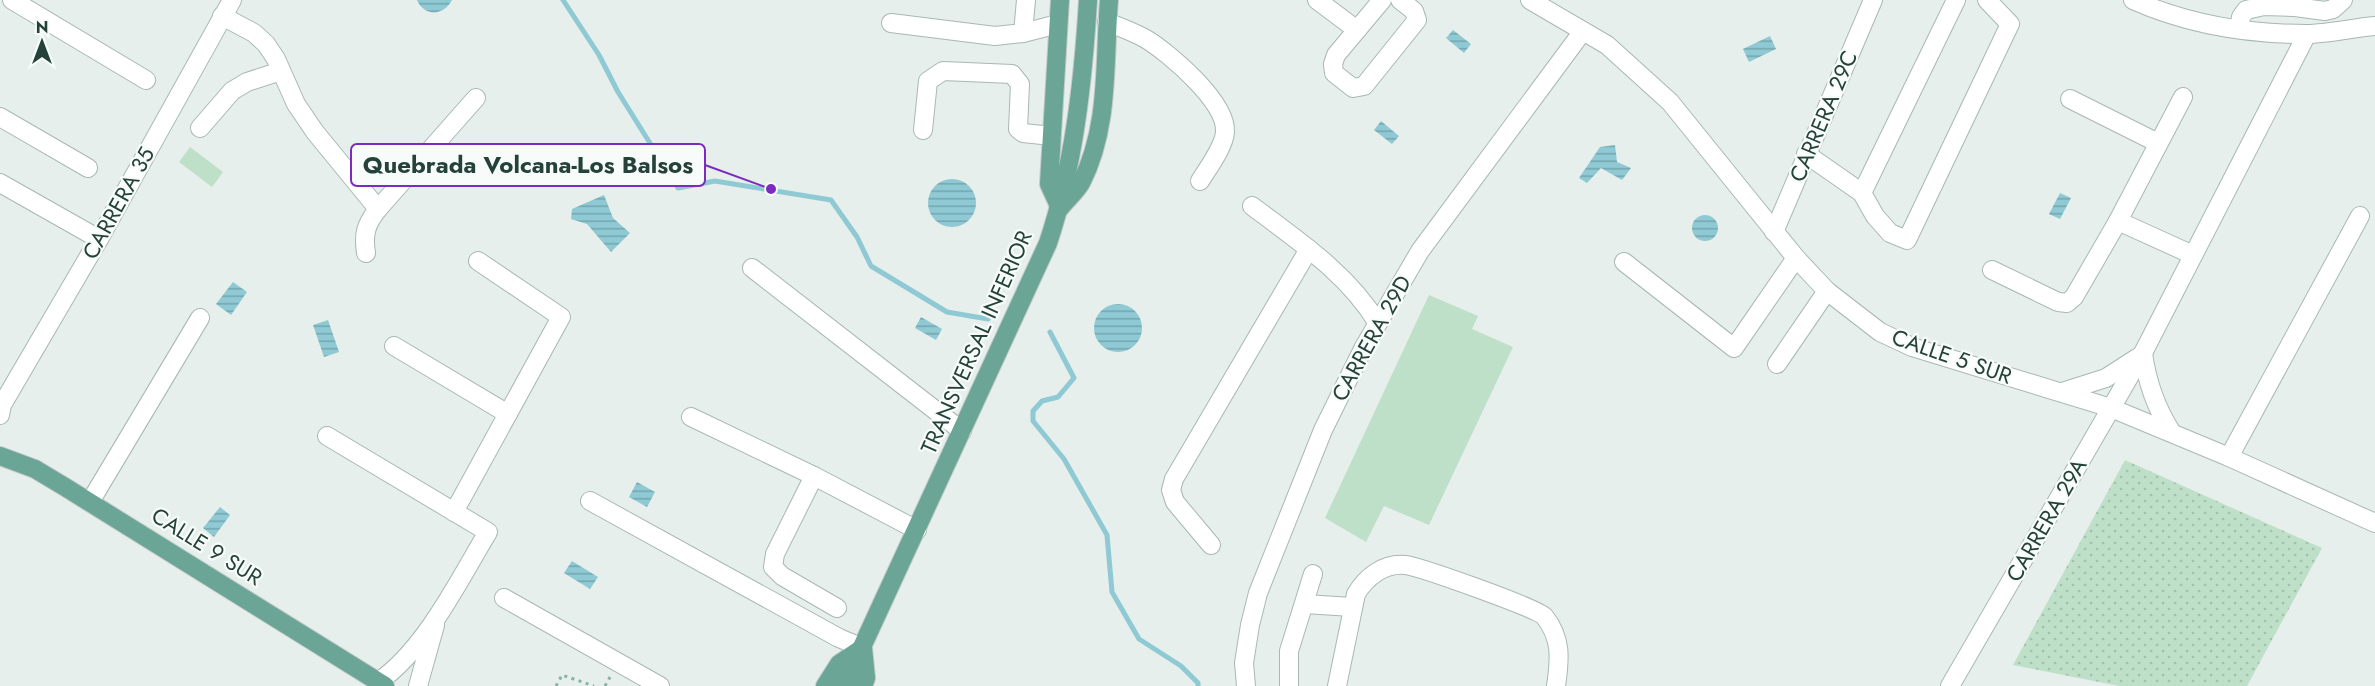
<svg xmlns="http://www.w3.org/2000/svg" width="2375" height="686" viewBox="0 0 2375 686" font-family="Jost,sans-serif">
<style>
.grass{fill:url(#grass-dots)}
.park{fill:#bfe0c8}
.water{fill:url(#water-rules)}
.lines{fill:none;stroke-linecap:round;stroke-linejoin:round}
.stream{stroke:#8ec9d4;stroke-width:5}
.minor-casing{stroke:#a8b8b2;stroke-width:20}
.major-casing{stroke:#c2cac8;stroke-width:20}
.path{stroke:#86b3a5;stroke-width:3;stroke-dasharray:3 4.5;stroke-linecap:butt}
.minor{stroke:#fff;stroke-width:18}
.major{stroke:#6aa596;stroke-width:18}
.labels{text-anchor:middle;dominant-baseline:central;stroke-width:4.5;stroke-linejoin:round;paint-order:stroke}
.street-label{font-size:22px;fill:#24423a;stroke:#f7fbf9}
.leader{fill:none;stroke:#7b2cbf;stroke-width:2}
.callout-dot{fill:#7b2cbf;stroke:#f7fbf9;stroke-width:2}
.callout{fill:#f7fbf9;stroke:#7b2cbf;stroke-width:2}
.callout-label{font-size:24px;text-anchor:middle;font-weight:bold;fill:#24423a}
</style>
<defs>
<pattern id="grass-dots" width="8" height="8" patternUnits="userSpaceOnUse" patternTransform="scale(1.5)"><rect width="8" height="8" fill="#bfe0c8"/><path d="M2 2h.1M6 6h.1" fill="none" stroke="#a4c1ad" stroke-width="1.8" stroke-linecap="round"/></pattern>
<pattern id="water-rules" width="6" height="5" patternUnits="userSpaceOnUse" patternTransform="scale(1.5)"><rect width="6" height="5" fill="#8ec9d4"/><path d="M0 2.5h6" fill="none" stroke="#74a5ad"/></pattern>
</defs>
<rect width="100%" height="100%" fill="#e6efeb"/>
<path class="grass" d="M2125,460L2322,548L2247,686H2119L2013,665Z"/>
<g class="park">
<path d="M190,147L223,172L212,187L179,162Z"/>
<path d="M1429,295L1478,316L1472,329L1513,347L1429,525L1384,506L1366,542L1325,518Z"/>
</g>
<g class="water">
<path d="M417,0H452C444,16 424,17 417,0Z"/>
<path d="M1453,30L1471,44L1464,53L1446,38Z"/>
<path d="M1770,36L1776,49L1749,62L1743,49Z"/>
<path d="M1381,121L1399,136L1392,144L1374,130Z"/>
<path d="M1615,145L1617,162L1631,168L1622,180L1601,168L1587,183L1579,178L1600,147Z"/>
<circle cx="952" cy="203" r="24"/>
<path d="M2060,193L2071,198L2060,219L2049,214Z"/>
<path d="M604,195L613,218L630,233L611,252L587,224L571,219L572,209Z"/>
<circle cx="1705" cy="228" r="13"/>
<path d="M233,282L247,292L231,315L216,304Z"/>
<circle cx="1118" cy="328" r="24"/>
<path d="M921,317L942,329L936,340L915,328Z"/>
<path d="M328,320L339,352L324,357L313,325Z"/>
<path d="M637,482L655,492L647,507L629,497Z"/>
<path d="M220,507L230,515L214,537L203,528Z"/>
<path d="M572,561L598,577L590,589L564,573Z"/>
</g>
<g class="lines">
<g class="stream">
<path d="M563,0L599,55L618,92L678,188L715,181L831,200L857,237L871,266L947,312L988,319"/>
<path d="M1050,332L1074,378L1058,397L1042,401L1033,411V421L1064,459L1107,535L1112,592L1139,639L1181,666L1198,683V686"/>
</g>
<g class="minor-casing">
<g id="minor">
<path d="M12,0L146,80"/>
<path d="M1317,0L1357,30"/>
<path d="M1382,0L1336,55L1333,64L1334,73L1353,88L1364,86L1417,20L1414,11L1400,0"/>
<path d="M1530,0L1607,45L1670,102L1796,258L1827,291L1880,332L1912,347L2111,408L2229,457L2375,523"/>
<path d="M2133,0C2187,24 2246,34 2306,34C2329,34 2352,28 2375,26"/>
<path d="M222,16L254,33L266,44L276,59L296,104L315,132L378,209C366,224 363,234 366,253"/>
<path d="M1107,22C1120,27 1134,32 1146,39C1169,53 1227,102 1225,132C1224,147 1208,168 1200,181"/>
<path d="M891,23L995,36L1023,33L1058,24"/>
<path d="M2239,28L2241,17L2246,10L2264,6L2295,7L2325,11L2333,9L2343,0"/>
<path d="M1023,33L1026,0"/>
<path d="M2070,99L2158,143"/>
<path d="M0,117L88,168"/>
<path d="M200,128L232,91L247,82L281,71"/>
<path d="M923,130L928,81L943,71L1012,74L1020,84L1018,129L1023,133L1052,136"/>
<path d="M1806,154L1862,193L1875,216L1890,233L1907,240L2010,24L1987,0"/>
<path d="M0,183L99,239"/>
<path d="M1862,193L1956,0"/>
<path d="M1252,206C1297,240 1347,273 1377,322"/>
<path d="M378,209L476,98"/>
<path d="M2118,221L2193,255"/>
<path d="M1774,232L1873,0"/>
<path d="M1624,262L1734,348L1796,258"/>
<path d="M752,268L962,431"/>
<path d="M1992,270L2058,302L2067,303L2074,297L2118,221L2183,97"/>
<path d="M394,346L508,414"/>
<path d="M2143,353C2147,383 2156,408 2172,433"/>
<path d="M1777,364L1827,291"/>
<path d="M2062,392L2106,378L2137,358"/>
<path d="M0,415L2,405L99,239L232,0"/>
<path d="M691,417L814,476L917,530"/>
<path d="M327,436L488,532C459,580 425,650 378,682"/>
<path d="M2229,457L2360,216"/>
<path d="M814,476L775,554L773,567L782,576L837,608"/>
<path d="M590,501L839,638L863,648"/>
<path d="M90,502L200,318"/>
<path d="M454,512L561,317L478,261"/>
<path d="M1211,545L1175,502L1171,490L1174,479L1309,249"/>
<path d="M504,598L660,686"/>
<path d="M1305,604L1352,607"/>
<path d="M418,686L435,625"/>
<path d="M1246,686L1244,663L1250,625L1258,593L1323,430L1364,347L1420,251L1583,31"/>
<path d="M1289,686V651L1313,574"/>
<path d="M1337,686L1356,594C1366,577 1384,563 1405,565C1418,566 1539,609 1544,616C1562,638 1560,659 1556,686"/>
<path d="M1950,686L2143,353L2307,34"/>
</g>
</g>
<g class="major-casing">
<g id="major">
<path d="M1060,0L1049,184L1060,208C1066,200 1076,192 1081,183C1110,127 1104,61 1109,0"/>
<path d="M0,456L35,469L65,487L385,686"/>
<path d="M863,648L866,678L863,686"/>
<path d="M825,686L839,664L861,649"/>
<path d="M844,686L1048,243C1074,165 1083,83 1088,0"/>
</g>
</g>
<g class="path">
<path d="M556,686L562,675L594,686"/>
<path d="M605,686L610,677"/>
</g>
<use href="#minor" class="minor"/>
<use href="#major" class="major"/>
</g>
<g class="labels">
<g class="street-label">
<text transform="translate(1823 116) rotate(-67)">CARRERA 29C</text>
<text transform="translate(118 203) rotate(-61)">CARRERA 35</text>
<text transform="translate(1371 338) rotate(-61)">CARRERA 29D</text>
<text transform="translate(976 342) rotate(-66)">TRANSVERSAL INFERIOR</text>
<text transform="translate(1952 356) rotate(19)">CALLE 5 SUR</text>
<text transform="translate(2046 520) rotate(-60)">CARRERA 29A</text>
<text transform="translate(207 546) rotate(32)">CALLE 9 SUR</text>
</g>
</g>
<path class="leader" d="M771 189L705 165"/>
<circle class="callout-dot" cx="771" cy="189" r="6"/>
<rect class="callout" x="351" y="144" width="354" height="42" rx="6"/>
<g class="callout-label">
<text x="528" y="173">Quebrada Volcana-Los Balsos</text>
</g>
<g transform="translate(42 42)" stroke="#f7fbf9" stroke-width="4.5" paint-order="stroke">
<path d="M0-4.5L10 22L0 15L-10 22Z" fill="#24423a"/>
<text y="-9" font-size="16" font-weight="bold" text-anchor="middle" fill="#24423a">N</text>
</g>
</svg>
